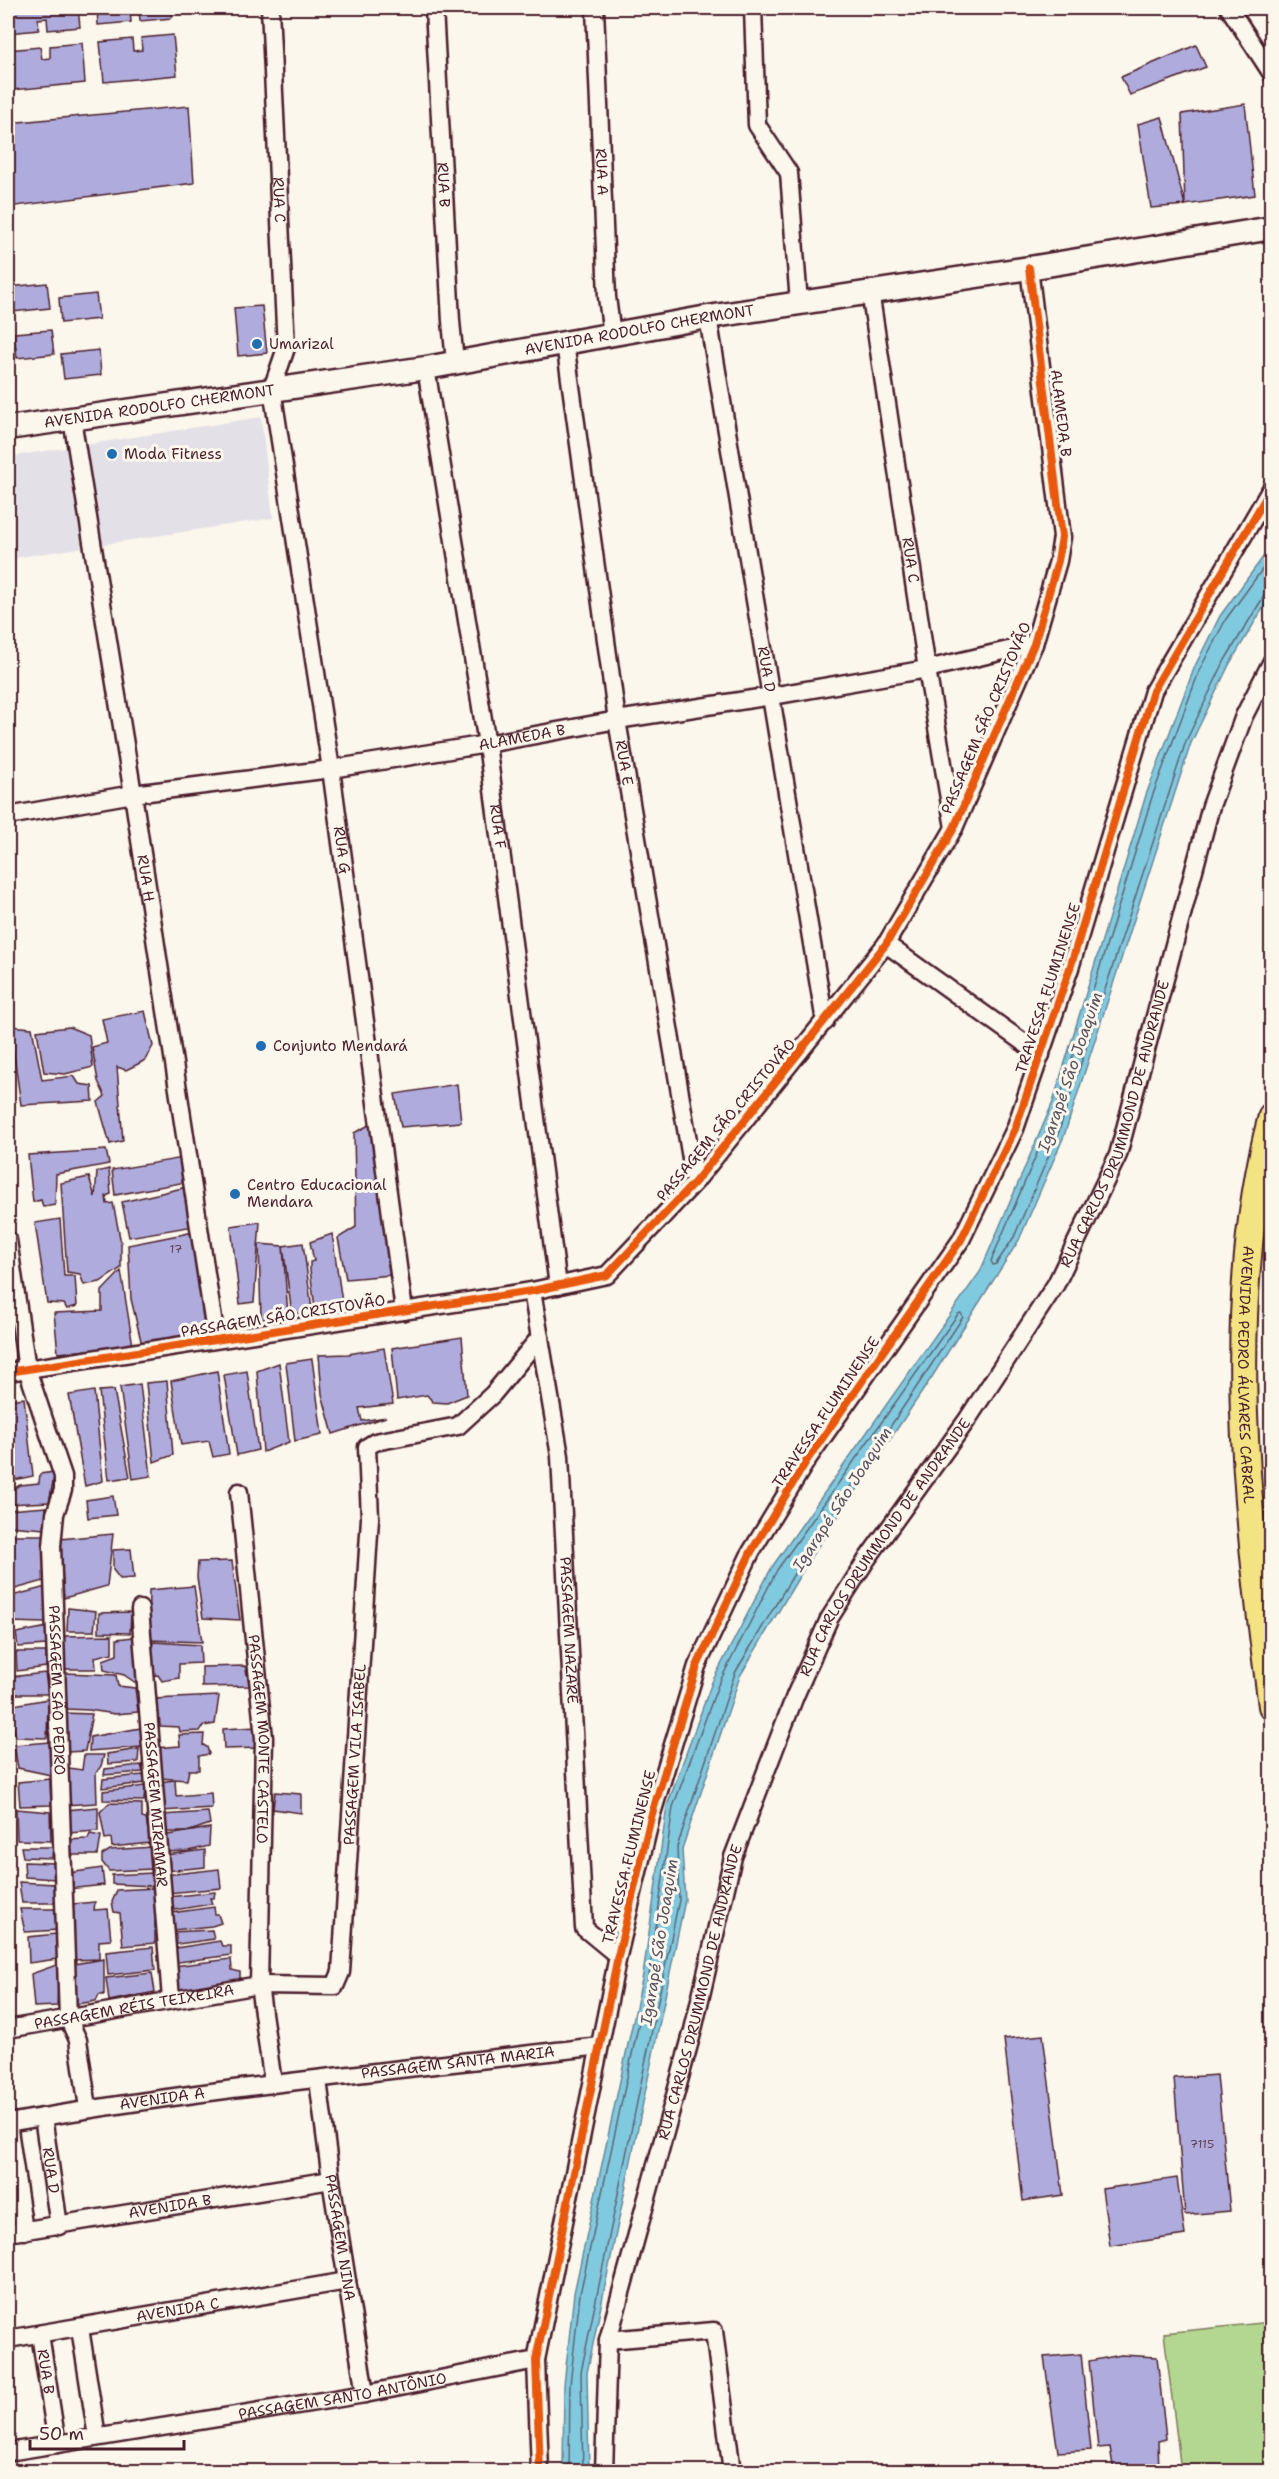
<svg xmlns="http://www.w3.org/2000/svg" width="1279" height="2479" viewBox="0 0 1279 2479" font-family="'Shantell Sans',sans-serif">
<style>
.built{fill:#e4e0e8}
.green{fill:#b3d791;stroke:#7e7b5e;stroke-width:1.5}
.water{fill:#80cae0;stroke:#6a8698;stroke-width:1.5}
.lines{fill:none;stroke-linecap:round;stroke-linejoin:round}
.shore{stroke:#606373;stroke-width:1.5}
.building{fill:#afacdd;stroke:#4a1f2b;stroke-width:1.5}
.minor-casing{stroke:#4a1f2b;stroke-width:21}
.secondary-casing{stroke:#4a1f2b;stroke-width:27}
.primary-casing{stroke:#4a1f2b;stroke-width:30}
.minor{stroke:#fbf7ec;stroke-width:16}
.secondary{stroke:#fbf7ec;stroke-width:22}
.primary{stroke:#f4e382;stroke-width:26}
.cycleway-casing{stroke:#fbf7ec;stroke-width:11}
.cycleway{stroke:#e8590c;stroke-width:8}
.poi-dot{fill:#1f6fb2;stroke:#fbf7ec;stroke-width:2}
.labels{text-anchor:middle;dominant-baseline:central;stroke-width:6;stroke-linejoin:round;paint-order:stroke}
.number-label{font-size:12px;fill:#634258}
.street-label{font-size:15px;fill:#4a1f2b;stroke:#fbf7ec}
.poi-label{font-size:15px;fill:#4a1f2b;stroke:#fbf7ec;text-anchor:start}
.water-label{font-size:16px;font-style:italic;fill:#5a5261;stroke:#fbf7ec}
</style>
<rect width="100%" height="100%" fill="#fbf7ec"/>
<filter id="ink" filterUnits="userSpaceOnUse"><feTurbulence type="fractalNoise" baseFrequency=".0167" numOctaves="2"/><feDisplacementMap in="SourceGraphic" scale="12" xChannelSelector="R" yChannelSelector="G"/><feConvolveMatrix kernelMatrix="1 2 1 2 8 2 1 2 1" color-interpolation-filters="sRGB"/></filter>
<g filter="url(#ink)">
<path class="built" d="M261,417L273,518L8,559V457Z"/>
<path class="green" d="M1271,2322V2471H1181L1164,2333Z"/>
<path class="water" d="M1271,546V595L1230,663L1191,743L1064,1136L1019,1240L930,1380L812,1555L740,1676L682,1849L685,1900L587,2373L589,2471H563L564,2385L574,2293L643,1975L667,1806L712,1682L772,1567L980,1272L1053,1102L1146,795L1195,666L1220,616Z"/>
<g class="lines">
<g class="shore">
<path d="M1272,556L1226,619L1200,669L1152,797L1058,1104L991,1261L993,1265L996,1264L1014,1237L1058,1134L1186,741L1225,660L1264,596L1272,593"/>
<path d="M569,2472L570,2385L580,2294L649,1976L673,1807L718,1685L777,1570L958,1314L961,1313L963,1317L807,1552L735,1673L677,1847L679,1900L581,2372L583,2472"/>
</g>
</g>
<g class="building">
<path d="M8,8H78L80,27L48,30L47,18L38,19L39,30L8,33Z"/>
<path d="M97,8H171L172,18L140,21L139,9L130,10L131,22L98,25Z"/>
<path d="M173,35L177,75L104,82L100,42L132,39L133,51L142,50L141,38Z"/>
<path d="M82,43L85,83L12,90L8,50L40,47L42,59L50,58V46Z"/>
<path d="M1196,45L1206,67L1130,95L1121,77Z"/>
<path d="M1245,104L1255,195L1185,205L1182,114Z"/>
<path d="M189,106L194,183L8,207V123Z"/>
<path d="M1162,117L1185,205L1151,208L1138,124Z"/>
<path d="M47,283L50,308L12,312L9,287Z"/>
<path d="M96,294L99,319L61,323L59,298Z"/>
<path d="M262,306L267,353L238,356L234,308Z"/>
<path d="M51,330L54,354L17,358L14,333Z"/>
<path d="M99,350L101,375L64,379L61,354Z"/>
<path d="M145,1011L153,1046L145,1060L140,1063L126,1070L117,1067L123,1141L110,1144L98,1102L105,1096L98,1081L92,1047L107,1043L102,1019Z"/>
<path d="M10,1026L32,1028L42,1080L74,1076L79,1084L92,1086L93,1101L21,1105Z"/>
<path d="M69,1027L89,1035L93,1067L65,1074L44,1072L37,1031Z"/>
<path d="M457,1084L461,1122L401,1127L395,1094Z"/>
<path d="M371,1124L391,1275L346,1279L338,1238L356,1227L354,1133Z"/>
<path d="M106,1150L109,1164L56,1174L55,1205L43,1207L41,1200L33,1202L28,1155Z"/>
<path d="M183,1158L186,1182L115,1195L112,1170Z"/>
<path d="M109,1169L111,1194L106,1196L107,1204L113,1203L121,1243V1268L100,1282L84,1285L80,1274L67,1272L61,1183L89,1177L95,1197L97,1172Z"/>
<path d="M187,1187L194,1226L129,1237L122,1202Z"/>
<path d="M60,1219L64,1276H75L77,1306L67,1309L64,1304L47,1303L35,1223Z"/>
<path d="M260,1222L254,1302L240,1304L231,1226Z"/>
<path d="M194,1232L210,1330L142,1345L131,1299L128,1245Z"/>
<path d="M332,1234L343,1309L319,1314L315,1308L310,1270V1262L314,1261L310,1242Z"/>
<path d="M303,1243L312,1310L292,1315L283,1246Z"/>
<path d="M259,1244L283,1246L288,1316L261,1319Z"/>
<path d="M121,1271L133,1346L58,1353L54,1313L102,1311V1291Z"/>
<path d="M462,1337L467,1395L447,1403L433,1402L427,1395L397,1400L392,1348Z"/>
<path d="M384,1348L393,1404L359,1408L362,1421L386,1417L333,1434L322,1394L319,1355L348,1354Z"/>
<path d="M312,1359L322,1435L295,1441L286,1363Z"/>
<path d="M279,1363L289,1442L263,1452L257,1371Z"/>
<path d="M217,1371L229,1454L213,1457L209,1441L181,1445L171,1381Z"/>
<path d="M247,1371L258,1450L237,1455L224,1375Z"/>
<path d="M167,1381L173,1455L154,1462L146,1383Z"/>
<path d="M140,1384L151,1476L133,1479L120,1387Z"/>
<path d="M114,1390L130,1477L109,1480L99,1391Z"/>
<path d="M94,1391L103,1481L85,1486L69,1395Z"/>
<path d="M24,1398L33,1476L9,1481L8,1400Z"/>
<path d="M55,1472L49,1502L8,1504V1492L20,1485L39,1483L40,1474Z"/>
<path d="M113,1496L116,1515L88,1518L86,1500Z"/>
<path d="M46,1507L45,1529L8,1526V1510Z"/>
<path d="M113,1534L107,1586L64,1598L60,1539Z"/>
<path d="M8,1535H45L44,1581L8,1591Z"/>
<path d="M131,1549L134,1578L120,1579L113,1570V1550Z"/>
<path d="M232,1561L240,1620L203,1618L197,1577L198,1562Z"/>
<path d="M194,1586L202,1642L148,1640L149,1590Z"/>
<path d="M46,1587L45,1623L8,1622V1597Z"/>
<path d="M68,1608L96,1611L94,1631H67Z"/>
<path d="M131,1612L130,1633L99,1632V1613Z"/>
<path d="M48,1627L46,1645L18,1647L16,1633Z"/>
<path d="M112,1635V1653L95,1657L96,1669H65L64,1636Z"/>
<path d="M133,1637L137,1663L136,1683L124,1675L104,1670L103,1660L117,1655V1639Z"/>
<path d="M154,1642L200,1645L201,1663L179,1664V1678L162,1681L158,1675L151,1676L148,1648Z"/>
<path d="M16,1652H46V1667L17,1671Z"/>
<path d="M245,1666L250,1686L202,1687V1667Z"/>
<path d="M45,1673L48,1694H14L10,1677Z"/>
<path d="M65,1673L116,1675L118,1686L135,1688L138,1712L115,1714L89,1710L65,1709Z"/>
<path d="M219,1696L215,1724L203,1726L200,1731L180,1732L179,1727L160,1726L159,1711H153L154,1699Z"/>
<path d="M48,1699L47,1738L16,1737L8,1706Z"/>
<path d="M62,1713L92,1714L85,1751L67,1752Z"/>
<path d="M257,1727L259,1748L224,1749L223,1729Z"/>
<path d="M141,1728L142,1747L89,1751L90,1737Z"/>
<path d="M204,1734L203,1745L207,1747L209,1754L199,1756V1770H189L187,1780L159,1778L155,1748L180,1746L179,1735Z"/>
<path d="M50,1742L51,1775L18,1768L14,1745Z"/>
<path d="M139,1749L138,1762L108,1764L107,1754Z"/>
<path d="M84,1755H104L101,1766L96,1773L97,1803L64,1805L62,1767L82,1770Z"/>
<path d="M141,1765L143,1772L104,1775L105,1769Z"/>
<path d="M143,1775L145,1783L102,1788L103,1779Z"/>
<path d="M50,1779L51,1805L20,1806L18,1782Z"/>
<path d="M175,1780L176,1796L211,1793L212,1808L161,1811L159,1782Z"/>
<path d="M145,1786L144,1801L103,1800V1791Z"/>
<path d="M275,1792L301,1794V1813L273,1809Z"/>
<path d="M109,1803L142,1804V1818L146,1819L150,1843L112,1847L111,1838L105,1839L100,1812Z"/>
<path d="M98,1807V1831L67,1833L66,1810Z"/>
<path d="M16,1809L50,1812L51,1841L17,1840Z"/>
<path d="M208,1812L210,1824L187,1832H163L162,1815Z"/>
<path d="M210,1828L209,1846L189,1851L163,1852L162,1836Z"/>
<path d="M90,1834L101,1836L98,1855H68L65,1840L88,1839Z"/>
<path d="M21,1847H53L52,1858L23,1857Z"/>
<path d="M152,1847L153,1869L109,1871L102,1862V1855L110,1850Z"/>
<path d="M205,1850V1867L166,1871L165,1855Z"/>
<path d="M24,1862L55,1863L56,1879L25,1877Z"/>
<path d="M102,1868L104,1885L68,1889L69,1873Z"/>
<path d="M219,1869L221,1888L167,1893L166,1875Z"/>
<path d="M153,1873L152,1886L112,1884V1875Z"/>
<path d="M19,1882L55,1884L57,1903H22Z"/>
<path d="M155,1888V1943L123,1946L120,1913L114,1912L112,1902L117,1890Z"/>
<path d="M215,1892L214,1898H210L212,1904L174,1910L168,1906V1897Z"/>
<path d="M95,1902L94,1910L108,1909L111,1940L99,1941V1959L72,1960L69,1931L73,1904Z"/>
<path d="M214,1907L215,1914H218L221,1923L212,1926L173,1930L171,1913Z"/>
<path d="M20,1909H58L59,1930L25,1932Z"/>
<path d="M212,1930L214,1939L171,1945L170,1932Z"/>
<path d="M56,1934L57,1959L29,1963L28,1937Z"/>
<path d="M220,1941L222,1946H231V1955L171,1963L170,1949Z"/>
<path d="M153,1947L155,1970L108,1975L106,1952Z"/>
<path d="M104,1959V1995H99L96,2001L77,2004L71,1995L74,1964Z"/>
<path d="M231,1959L232,1970L240,1972V1982L174,1993V1966Z"/>
<path d="M59,1964L57,2006L34,2007L31,1974Z"/>
<path d="M152,1973L155,1992L109,2001L106,1978Z"/>
<path d="M1043,2035L1063,2195L1023,2201L1004,2039Z"/>
<path d="M1217,2075L1230,2211L1185,2215L1174,2078Z"/>
<path d="M1177,2178L1185,2235L1110,2246L1102,2189Z"/>
<path d="M1081,2354L1091,2450L1058,2452L1044,2357Z"/>
<path d="M1121,2355L1157,2357L1166,2439L1158,2441L1159,2472H1114L1110,2447L1098,2448L1089,2361Z"/>
</g>
<g class="lines">
<g class="minor-casing">
<g id="minor">
<path id="s1" d="M270,8L286,348L272,389L331,769L404,1311"/>
<path id="s2" d="M434,8L451,321L455,362"/>
<path id="s3" d="M595,8L607,297L612,335"/>
<path d="M753,8L757,125L789,173L799,303"/>
<path d="M1229,8L1272,74"/>
<path id="s4" d="M870,291L927,669L954,828"/>
<path id="s5" d="M708,317L825,1022"/>
<path id="s6" d="M565,343L617,720L695,1182"/>
<path id="s7" d="M426,368L487,744L558,1286"/>
<path id="s8" d="M72,419L133,794L216,1339"/>
<path id="s9" d="M8,816L133,794L331,769L487,744L617,720L772,696L927,669L1034,644"/>
<path d="M886,944L1041,1055"/>
<path id="s10" d="M8,1240L27,1369L63,1476V1490L55,1514L52,1546L68,2018L78,2040L88,2108"/>
<path id="s11" d="M532,1291L560,1456L584,1928L618,1956"/>
<path d="M8,1372L532,1291L607,1275L695,1182L886,944L954,828L1034,644L1058,561L1062,537L1029,268"/>
<path id="s12" d="M239,1492L264,1738L259,1985L273,2083"/>
<path id="s13" d="M140,1609L171,1999"/>
<path id="s14" d="M8,2029L259,1985L335,1986L341,1972L370,1518L367,1447L375,1442L458,1426L493,1394L540,1337"/>
<path id="s15" d="M318,2080L331,2180L365,2394"/>
<path id="s16" d="M43,2117L59,2226"/>
<path id="s17" d="M8,2123C203,2088 402,2070 599,2046"/>
<path d="M8,2123L24,2231"/>
<path id="s18" d="M8,2233L331,2180"/>
<path d="M80,2328L97,2437"/>
<path id="s19" d="M40,2334L57,2444"/>
<path id="s20" d="M8,2339L347,2281"/>
<path d="M608,2340L714,2331L732,2472"/>
<path id="s21" d="M8,2452L365,2394L536,2360"/>
<path d="M540,2472L536,2360L618,1956L651,1817L697,1666L751,1552L807,1460L961,1240L1015,1129L1071,965L1153,691L1272,487"/>
<path id="s22" d="M604,2472L608,2340L693,2030L733,1857L795,1696L829,1619L867,1559L967,1420L1056,1284L1118,1155L1211,806L1244,716L1272,661"/>
</g>
</g>
<g class="secondary-casing">
<g id="secondary">
<path id="s23" d="M8,428L426,368L708,317L1029,268L1272,228"/>
</g>
</g>
<g class="primary-casing">
<g id="primary">
<path id="s24" d="M1272,1116C1222,1303 1247,1516 1272,1706"/>
</g>
</g>
<use href="#minor" class="minor"/>
<use href="#secondary" class="secondary"/>
<use href="#primary" class="primary"/>
<g class="cycleway-casing">
<g id="cycleway">
<path d="M8,1372L532,1291L607,1275L695,1182L886,944L954,828L1034,644L1058,561L1062,537L1029,268"/>
<path d="M540,2472L536,2360L618,1956L651,1817L697,1666L751,1552L807,1460L961,1240L1015,1129L1071,965L1153,691L1272,487"/>
</g>
</g>
<use href="#cycleway" class="cycleway"/>
</g>
</g>
<g class="poi-dot">
<circle cx="257" cy="344" r="6"/>
<circle cx="112" cy="454" r="6"/>
<circle cx="261" cy="1046" r="6"/>
<circle cx="235" cy="1194" r="6"/>
</g>
<g class="labels">
<g class="number-label">
<text x="176" y="1249">17</text>
<text x="1202" y="2144">7115</text>
</g>
<g class="street-label">
<text stroke="none"><textPath href="#s3" startOffset="164">RUA A</textPath></text>
<text stroke="none"><textPath href="#s2" startOffset="177">RUA B</textPath></text>
<text stroke="none"><textPath href="#s1" startOffset="192">RUA C</textPath></text>
<text stroke="none"><textPath href="#s23" startOffset="639">AVENIDA RODOLFO CHERMONT</textPath></text>
<text stroke="none"><textPath href="#s23" startOffset="153">AVENIDA RODOLFO CHERMONT</textPath></text>
<text transform="translate(1061 413) rotate(83)">ALAMEDA B</text>
<text stroke="none"><textPath href="#s4" startOffset="272">RUA C</textPath></text>
<text stroke="none"><textPath href="#s5" startOffset="357">RUA D</textPath></text>
<text transform="translate(986 718) rotate(-67)">PASSAGEM SÃO CRISTOVÃO</text>
<text stroke="none"><textPath href="#s9" startOffset="520">ALAMEDA B</textPath></text>
<text stroke="none"><textPath href="#s6" startOffset="424">RUA E</textPath></text>
<text stroke="none"><textPath href="#s7" startOffset="464">RUA F</textPath></text>
<text stroke="none"><textPath href="#s1" startOffset="850">RUA G</textPath></text>
<text stroke="none"><textPath href="#s8" startOffset="465">RUA H</textPath></text>
<text transform="translate(1048 988) rotate(-72)">TRAVESSA FLUMINENSE</text>
<text transform="translate(726 1120) rotate(-50)">PASSAGEM SÃO CRISTOVÃO</text>
<text stroke="none"><textPath href="#s22" startOffset="1464">RUA CARLOS DRUMMOND DE ANDRANDE</textPath></text>
<text transform="translate(283 1316) rotate(-9)">PASSAGEM SÃO CRISTOVÃO</text>
<text stroke="none"><textPath href="#s24" startOffset="261">AVENIDA PEDRO ÁLVARES CABRAL</textPath></text>
<text transform="translate(826 1412) rotate(-56)">TRAVESSA FLUMINENSE</text>
<text stroke="none"><textPath href="#s22" startOffset="978">RUA CARLOS DRUMMOND DE ANDRANDE</textPath></text>
<text stroke="none"><textPath href="#s11" startOffset="342">PASSAGEM NAZARÉ</textPath></text>
<text stroke="none"><textPath href="#s10" startOffset="459">PASSAGEM SÃO PEDRO</textPath></text>
<text stroke="none"><textPath href="#s12" startOffset="248">PASSAGEM MONTE CASTELO</textPath></text>
<text stroke="none"><textPath href="#s14" startOffset="564">PASSAGEM VILA ISABEL</textPath></text>
<text stroke="none"><textPath href="#s13" startOffset="196">PASSAGEM MIRAMAR</textPath></text>
<text transform="translate(629 1857) rotate(-76)">TRAVESSA FLUMINENSE</text>
<text stroke="none"><textPath href="#s22" startOffset="492">RUA CARLOS DRUMMOND DE ANDRANDE</textPath></text>
<text stroke="none"><textPath href="#s14" startOffset="128">PASSAGEM RÉIS TEIXEIRA</textPath></text>
<text stroke="none"><textPath href="#s17" startOffset="454">PASSAGEM SANTA MARIA</textPath></text>
<text stroke="none"><textPath href="#s17" startOffset="156">AVENIDA A</textPath></text>
<text stroke="none"><textPath href="#s16" startOffset="54">RUA D</textPath></text>
<text stroke="none"><textPath href="#s18" startOffset="164">AVENIDA B</textPath></text>
<text stroke="none"><textPath href="#s15" startOffset="159">PASSAGEM NINA</textPath></text>
<text stroke="none"><textPath href="#s20" startOffset="172">AVENIDA C</textPath></text>
<text stroke="none"><textPath href="#s19" startOffset="38">RUA B</textPath></text>
<text stroke="none"><textPath href="#s21" startOffset="339">PASSAGEM SANTO ANTÔNIO</textPath></text>
</g>
<g class="poi-label">
<text x="269" y="344">Umarizal</text>
<text x="124" y="454">Moda Fitness</text>
<text x="273" y="1046">Conjunto Mendará</text>
<text x="247" y="1185">Centro Educacional<tspan x="247" dy="17">Mendara</tspan></text>
</g>
<g class="water-label">
<text transform="translate(1070 1072) rotate(-71)">Igarapé São Joaquim</text>
<text transform="translate(842 1499) rotate(-57)">Igarapé São Joaquim</text>
<text transform="translate(659 1942) rotate(-81)">Igarapé São Joaquim</text>
</g>
</g>
<rect width="1279" height="2479" fill="none" stroke="#fbf7ec" stroke-width="30"/>
<rect x="15" y="15" width="1249" height="2449" fill="none" stroke="#4a1f2b" stroke-width="2" filter="url(#ink)"/>
<path d="M30 2440v9h154v-9" fill="none" stroke="#4a1f2b" stroke-width="3"/>
<text x="39" y="2440" font-size="18" fill="#4a1f2b" stroke="#fbf7ec" stroke-width="4.5" paint-order="stroke">50 m</text>
</svg>
